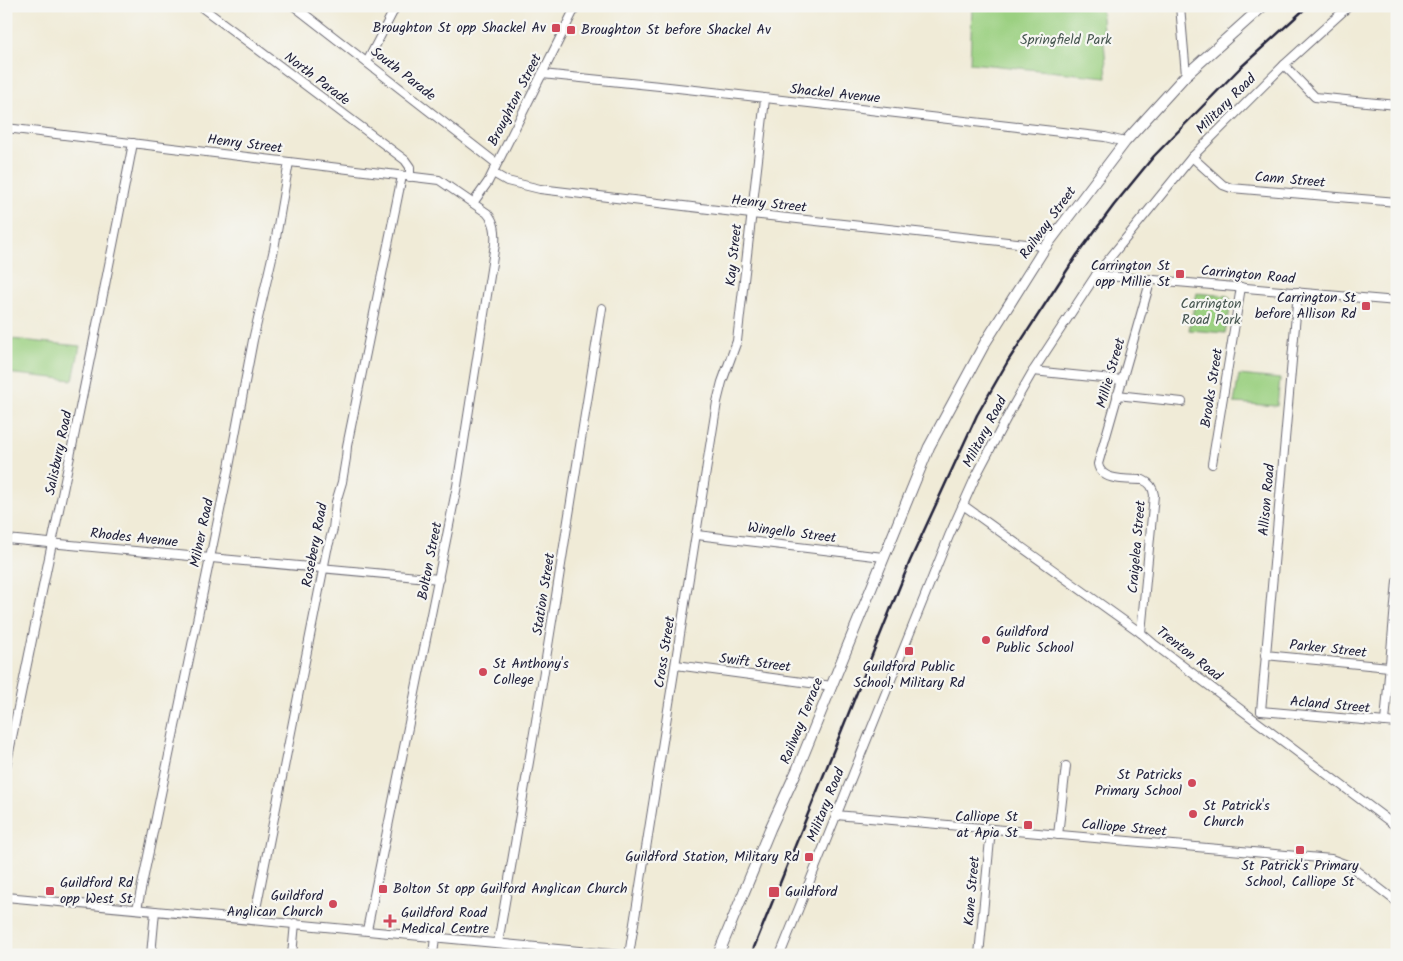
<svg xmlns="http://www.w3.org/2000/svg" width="1403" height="961" viewBox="0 0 1403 961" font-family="Kalam,sans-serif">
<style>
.green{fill:#9bd081;stroke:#5e795e}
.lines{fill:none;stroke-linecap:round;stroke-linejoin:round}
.minor-casing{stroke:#6a6872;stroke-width:10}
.major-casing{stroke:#6a6872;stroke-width:12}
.minor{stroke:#fff;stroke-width:8}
.major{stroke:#fff;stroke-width:10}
.rail{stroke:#22223b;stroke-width:2.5}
.poi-dot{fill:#d1495b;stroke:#f6f6f2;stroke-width:2}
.labels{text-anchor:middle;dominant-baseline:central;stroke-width:4.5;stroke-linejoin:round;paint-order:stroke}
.poi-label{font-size:14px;fill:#22223b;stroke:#f6f6f2;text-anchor:start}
.park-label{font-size:14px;fill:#465650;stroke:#f6f6f2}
.street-label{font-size:14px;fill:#22223b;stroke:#f6f6f2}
</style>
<rect width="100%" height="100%" fill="#f6f6f2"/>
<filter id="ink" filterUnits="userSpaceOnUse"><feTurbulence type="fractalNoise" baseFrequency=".02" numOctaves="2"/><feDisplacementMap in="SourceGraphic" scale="10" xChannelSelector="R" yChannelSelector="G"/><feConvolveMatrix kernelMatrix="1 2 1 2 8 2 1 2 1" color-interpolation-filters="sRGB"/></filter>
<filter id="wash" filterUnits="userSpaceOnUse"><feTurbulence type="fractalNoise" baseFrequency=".0096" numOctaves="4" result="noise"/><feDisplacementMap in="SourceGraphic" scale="20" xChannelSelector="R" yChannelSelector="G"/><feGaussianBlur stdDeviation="1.12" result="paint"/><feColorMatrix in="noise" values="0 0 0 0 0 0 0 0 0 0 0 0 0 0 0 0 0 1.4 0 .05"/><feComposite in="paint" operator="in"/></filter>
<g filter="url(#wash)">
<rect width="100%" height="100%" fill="#f0ebd7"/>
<g class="green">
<path d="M972,6H1101L1107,77L970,63Z"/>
<path d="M1197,293L1228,296L1232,301L1225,333L1189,330Z"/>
<path d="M11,339L80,346L73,380L6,373V363Z"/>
<path d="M1239,375L1280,379L1277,406L1234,403Z"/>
</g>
</g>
<g filter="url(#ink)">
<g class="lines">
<g class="minor-casing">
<g id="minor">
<path d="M200,6L405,160L410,167V177"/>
<path d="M294,6L496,163"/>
<path d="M1180,6L1186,75"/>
<path d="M367,62L396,6"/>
<path d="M1284,65L1315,97L1397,105"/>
<path d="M542,74L669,87L1105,137L1125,142"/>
<path d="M6,128L439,180L487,213C495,222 496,232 495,244L457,486L367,930"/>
<path d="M1192,157L1223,185L1231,188L1397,202"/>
<path d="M493,173L507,181L540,189L751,214L1036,245L1044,249"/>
<path d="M473,203L488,182L576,6"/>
<path d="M1096,275L1397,301"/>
<path d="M1033,371L1122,380"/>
<path d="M1117,395L1182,402"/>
<path d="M1212,464L1241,287"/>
<path d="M963,505L1141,633L1155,645L1397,827"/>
<path d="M697,535L883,557"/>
<path d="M6,539L439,579"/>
<path d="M1141,633L1154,495C1153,487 1150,483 1143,480C1128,479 1101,482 1098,464L1151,279"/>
<path d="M1265,655L1389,667"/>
<path d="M676,665L832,686"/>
<path d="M1261,711L1298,292"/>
<path d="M1261,711L1397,723"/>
<path d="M1385,722L1397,581"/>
<path d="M6,767C48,559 93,352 133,143"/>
<path d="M836,815L1331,859L1350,866L1397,902"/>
<path d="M1058,835L1066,766"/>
<path d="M6,897L622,955"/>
<path d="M137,909L229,467L253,340L274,249L289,162"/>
<path d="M254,919L327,550L333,529L336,502L342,482L346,458L347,446L402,176"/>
<path d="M498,943L536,721L602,308"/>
<path d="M151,955L155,911"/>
<path d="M292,955L295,923"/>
<path d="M433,955L435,937"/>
<path d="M629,955L717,402L722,382L737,341L765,99"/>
<path d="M780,955L949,536L975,478L1014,404L1033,371L1096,275L1192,157L1284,65L1349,6"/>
<path d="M979,955L991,829"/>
</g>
</g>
<g class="major-casing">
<path id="major" d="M718,955L770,829L798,768L929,447L985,343L1044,249L1125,142L1186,75L1263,6"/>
</g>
<use href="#minor" class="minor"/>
<use href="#major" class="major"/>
<path class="rail" d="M751,955L910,561L977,415L1008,361L1077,255L1114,205L1154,156L1240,68L1308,6"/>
</g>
</g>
<g class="poi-dot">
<rect x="551" y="23" width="10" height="10" rx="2.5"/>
<rect x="566" y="25" width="10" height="10" rx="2.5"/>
<rect x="1175" y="269" width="10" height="10" rx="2.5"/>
<rect x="1361" y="301" width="10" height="10" rx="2.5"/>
<circle cx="986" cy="640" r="5"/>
<rect x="904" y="646" width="10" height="10" rx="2.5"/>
<circle cx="483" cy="672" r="5"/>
<circle cx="1192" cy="783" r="5"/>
<circle cx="1193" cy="814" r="5"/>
<rect x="1023" y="820" width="10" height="10" rx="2.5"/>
<rect x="1295" y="845" width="10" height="10" rx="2.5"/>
<rect x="804" y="852" width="10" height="10" rx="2.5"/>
<rect x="378" y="884" width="10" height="10" rx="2.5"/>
<rect x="45" y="886" width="10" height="10" rx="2.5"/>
<rect x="768" y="886" width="12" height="12" rx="2.5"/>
<circle cx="333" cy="904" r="5"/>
<path d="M387.5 913.5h5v5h5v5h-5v5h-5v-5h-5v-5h5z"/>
</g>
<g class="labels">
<g class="poi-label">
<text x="546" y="28" text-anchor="end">Broughton St opp Shackel Av</text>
<text x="581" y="30">Broughton St before Shackel Av</text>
<text x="1170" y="266" text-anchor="end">Carrington St<tspan x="1170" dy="16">opp Millie St</tspan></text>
<text x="1356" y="298" text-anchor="end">Carrington St<tspan x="1356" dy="16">before Allison Rd</tspan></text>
<text x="996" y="632">Guildford<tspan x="996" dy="16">Public School</tspan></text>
<text x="493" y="664">St Anthony's<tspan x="493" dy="16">College</tspan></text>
<text x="909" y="667" text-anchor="middle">Guildford Public<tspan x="909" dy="16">School, Military Rd</tspan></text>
<text x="1182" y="775" text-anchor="end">St Patricks<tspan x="1182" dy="16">Primary School</tspan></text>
<text x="1203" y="806">St Patrick's<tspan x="1203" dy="16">Church</tspan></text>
<text x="1018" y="817" text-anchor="end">Calliope St<tspan x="1018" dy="16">at Apia St</tspan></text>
<text x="799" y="857" text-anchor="end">Guildford Station, Military Rd</text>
<text x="1300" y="866" text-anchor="middle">St Patrick's Primary<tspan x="1300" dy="16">School, Calliope St</tspan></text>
<text x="60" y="883">Guildford Rd<tspan x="60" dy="16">opp West St</tspan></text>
<text x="393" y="889">Bolton St opp Guilford Anglican Church</text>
<text x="785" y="892">Guildford</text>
<text x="323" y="896" text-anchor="end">Guildford<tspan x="323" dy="16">Anglican Church</tspan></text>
<text x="401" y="913">Guildford Road<tspan x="401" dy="16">Medical Centre</tspan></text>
</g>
<g class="park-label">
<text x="1066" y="40">Springfield Park</text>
<text x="1211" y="304">Carrington<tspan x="1211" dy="16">Road Park</tspan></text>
</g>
<g class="street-label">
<text transform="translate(403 74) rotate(38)">South Parade</text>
<text transform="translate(317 79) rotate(37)">North Parade</text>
<text transform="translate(835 94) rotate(6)">Shackel Avenue</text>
<text transform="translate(515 100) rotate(-63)">Broughton Street</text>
<text transform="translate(1226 104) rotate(-45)">Military Road</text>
<text transform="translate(245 144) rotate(7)">Henry Street</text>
<text transform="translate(1290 180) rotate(5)">Cann Street</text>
<text transform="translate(769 204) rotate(6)">Henry Street</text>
<text transform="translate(1048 223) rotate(-54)">Railway Street</text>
<text transform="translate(734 255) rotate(-84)">Kay Street</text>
<text transform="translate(1248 275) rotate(5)">Carrington Road</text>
<text transform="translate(1111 373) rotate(-74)">Millie Street</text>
<text transform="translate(1212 388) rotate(-81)">Brooks Street</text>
<text transform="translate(985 432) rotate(-62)">Military Road</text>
<text transform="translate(59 453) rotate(-78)">Salisbury Road</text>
<text transform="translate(1267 500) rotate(-85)">Allison Road</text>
<text transform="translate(202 533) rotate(-78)">Milner Road</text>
<text transform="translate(792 533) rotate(7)">Wingello Street</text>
<text transform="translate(134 538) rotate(6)">Rhodes Avenue</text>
<text transform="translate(315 545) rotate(-79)">Rosebery Road</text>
<text transform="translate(1137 547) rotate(-85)">Craigelea Street</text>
<text transform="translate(430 561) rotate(-79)">Bolton Street</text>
<text transform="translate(544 594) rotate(-81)">Station Street</text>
<text transform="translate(1328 649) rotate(6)">Parker Street</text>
<text transform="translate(665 652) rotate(-81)">Cross Street</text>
<text transform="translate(1189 654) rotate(38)">Trenton Road</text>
<text transform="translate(755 663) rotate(7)">Swift Street</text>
<text transform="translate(1330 705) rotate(5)">Acland Street</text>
<text transform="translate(802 721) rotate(-68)">Railway Terrace</text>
<text transform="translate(826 805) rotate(-68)">Military Road</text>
<text transform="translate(1124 828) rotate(5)">Calliope Street</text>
<text transform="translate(972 891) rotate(-85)">Kane Street</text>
</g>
</g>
<rect width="1403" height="961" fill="none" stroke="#f6f6f2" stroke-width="25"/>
</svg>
